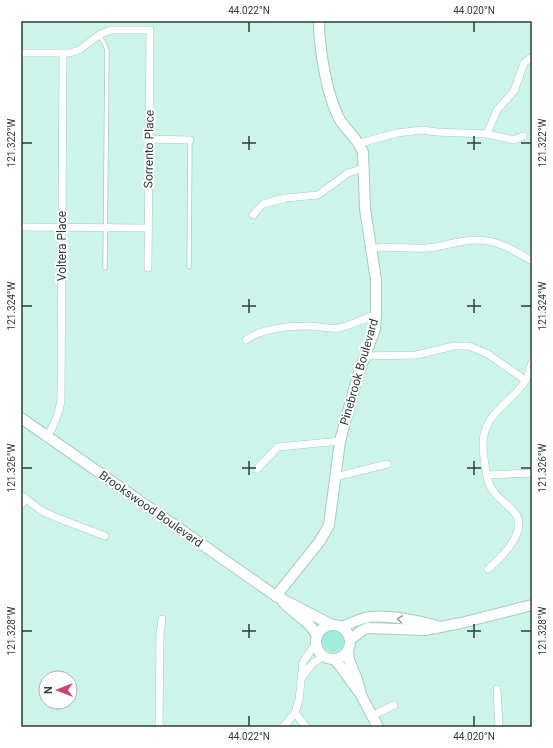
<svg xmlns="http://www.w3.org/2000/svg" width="553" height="748" viewBox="0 0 553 748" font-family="Roboto,sans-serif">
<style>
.green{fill:#9feddb}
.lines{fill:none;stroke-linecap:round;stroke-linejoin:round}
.stream{stroke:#59c5af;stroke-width:2}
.lane-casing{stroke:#a6cbc2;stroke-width:5}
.street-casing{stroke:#a6cbc2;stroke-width:8}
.secondary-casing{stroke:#a6cbc2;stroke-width:12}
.lane{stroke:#fff;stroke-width:3.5}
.street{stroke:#fff;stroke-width:7}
.secondary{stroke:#fff;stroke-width:10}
.oneway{stroke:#969e9c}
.ticks{fill:none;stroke:#2d3d39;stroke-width:1.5}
.labels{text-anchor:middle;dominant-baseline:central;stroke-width:4;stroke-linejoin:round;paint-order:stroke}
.street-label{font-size:12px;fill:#2d3d39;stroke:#fff}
.neatline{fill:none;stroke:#2d3d39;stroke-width:1.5}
.ticks-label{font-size:10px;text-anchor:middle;fill:#2d3d39}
</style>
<rect width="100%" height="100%" fill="#cdf4ea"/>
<circle class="green" cx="333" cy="641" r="11"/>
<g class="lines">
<g class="stream">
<path d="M309,21L312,22"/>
<path d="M325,21H339"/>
</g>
<g class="lane-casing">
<g id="lane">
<path d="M99,35L105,45L107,51L105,268"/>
<path d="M189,267L190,140"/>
</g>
</g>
<g class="street-casing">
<g id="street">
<path d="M21,53H70L79,50L99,35L111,30H150L148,268"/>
<path d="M487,134L497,110L514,91L524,63L532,57"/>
<path d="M149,139L190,140"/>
<path d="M360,143L397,133L422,130L437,132L487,134L514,140L523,136"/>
<path d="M253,215L263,204L286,198L318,195L348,173L365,168"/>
<path d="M21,227L148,228"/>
<path d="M372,248C390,246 408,249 427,248C444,247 461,239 478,240C498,240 515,251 532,261"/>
<path d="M246,340C262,328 287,326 308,326C318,326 328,329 338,328C351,326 363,318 376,315"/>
<path d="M365,356L416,355L454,346H469L488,354L525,380"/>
<path d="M47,436C55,425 58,414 61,401L63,53"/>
<path d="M257,469L278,447L340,441"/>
<path d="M487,475L532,473"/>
<path d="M335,477L387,464"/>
<path d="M21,495L42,511L55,517L105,536"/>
<path d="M21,505L26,499"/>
<path d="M488,569C501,558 529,531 515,513C507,503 496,498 490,486C486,476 483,455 483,444C483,413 512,403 526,380C529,375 530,368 532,362"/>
<path d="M302,677L313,663L324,656"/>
<path d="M497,689L499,727"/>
<path d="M295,713L306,727"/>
<path d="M372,716L394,705"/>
<path d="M159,727L160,634L162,619"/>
<path d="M283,727L295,713L299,700L303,662L316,643"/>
</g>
</g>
<g class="secondary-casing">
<g id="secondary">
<path d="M21,418L276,596L332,625"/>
<path d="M276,596L320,541L329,525L340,441L358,375L375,329L376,315V280L365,209L363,152C358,139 347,131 340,120C327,97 319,48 319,21"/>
<path d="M283,602C294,614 310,621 317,636"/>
<circle cx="333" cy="642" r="17"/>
<path d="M341,627C349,624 357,620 365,618C382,613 419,621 437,626"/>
<path d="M350,640L361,631L368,628L425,630L461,623L532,605"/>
<path d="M348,650L349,660L356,677L362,697L378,727"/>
<path d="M334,659C344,669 350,681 359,692"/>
</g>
</g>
<use href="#lane" class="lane"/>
<use href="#street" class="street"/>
<use href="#secondary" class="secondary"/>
</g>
<defs><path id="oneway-chevron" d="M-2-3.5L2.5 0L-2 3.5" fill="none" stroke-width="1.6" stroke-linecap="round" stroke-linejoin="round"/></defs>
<use class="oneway" href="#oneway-chevron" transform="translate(400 619) rotate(-171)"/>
<path class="ticks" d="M249,22V32M474,22V32M249,136V150M474,136V150M22,143H32M242,143H256M467,143H481M521,143H531M249,299V313M474,299V313M22,306H32M242,306H256M467,306H481M521,306H531M249,461V475M474,461V475M22,468H32M242,468H256M467,468H481M521,468H531M249,624V638M474,624V638M22,631H32M242,631H256M467,631H481M521,631H531M249,716V726M474,716V726"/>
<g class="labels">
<g class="street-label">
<text transform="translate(149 149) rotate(-89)">Sorrento Place</text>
<text transform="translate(62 246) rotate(-90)">Voltera Place</text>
<text transform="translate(359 372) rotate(-74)">Pinebrook Boulevard</text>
<text transform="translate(151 509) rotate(35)">Brookswood Boulevard</text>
</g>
</g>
<rect width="553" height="748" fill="none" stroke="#ffffff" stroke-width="44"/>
<g transform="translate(58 690) rotate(270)"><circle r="19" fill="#ffffff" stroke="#abb1b0"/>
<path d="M0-3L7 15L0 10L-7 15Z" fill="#cc437c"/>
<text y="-6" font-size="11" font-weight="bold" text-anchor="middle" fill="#2d3d39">N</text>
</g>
<rect x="22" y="22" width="509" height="704" class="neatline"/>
<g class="ticks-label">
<text x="249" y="14">44.022°N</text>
<text x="474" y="14">44.020°N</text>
<text transform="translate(542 143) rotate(-90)" y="4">121.322°W</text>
<text transform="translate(11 143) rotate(-90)" y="4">121.322°W</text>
<text transform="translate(542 306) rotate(-90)" y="4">121.324°W</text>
<text transform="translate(11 306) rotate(-90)" y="4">121.324°W</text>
<text transform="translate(542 468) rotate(-90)" y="4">121.326°W</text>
<text transform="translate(11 468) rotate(-90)" y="4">121.326°W</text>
<text transform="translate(542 631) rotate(-90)" y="4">121.328°W</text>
<text transform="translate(11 631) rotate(-90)" y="4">121.328°W</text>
<text x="249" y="740">44.022°N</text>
<text x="474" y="740">44.020°N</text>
</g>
</svg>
